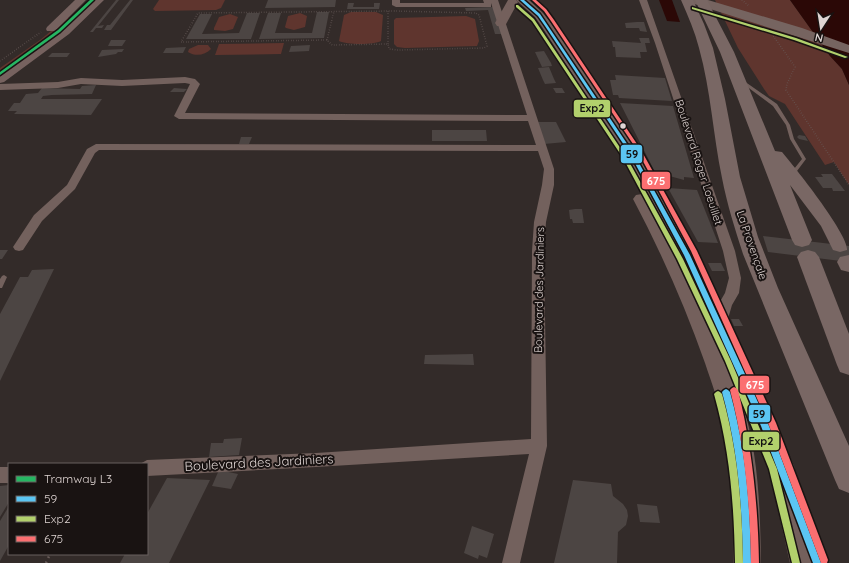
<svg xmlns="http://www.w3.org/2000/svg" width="849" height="563" viewBox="0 0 849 563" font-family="Quicksand,sans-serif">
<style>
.green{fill:#5f352e}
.water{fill:#2b0806}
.building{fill:#4c4543}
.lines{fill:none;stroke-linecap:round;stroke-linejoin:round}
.path-far1{stroke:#695c5a;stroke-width:1.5;stroke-dasharray:0.5 2;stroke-linecap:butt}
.path{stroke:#695c5a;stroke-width:2.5;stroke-dasharray:1.5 4;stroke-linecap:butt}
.service{fill:#73615d;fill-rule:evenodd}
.minor{fill:#73615d;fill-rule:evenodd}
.secondary{fill:#76625f;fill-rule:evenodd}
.primary{fill:#74605c;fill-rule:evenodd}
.trunk{fill:#766460;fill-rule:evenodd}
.motorway{fill:#796764;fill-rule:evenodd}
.bus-1-casing{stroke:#191312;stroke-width:3}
.bus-2-casing{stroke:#191312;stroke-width:3}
.bus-3-casing{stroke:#191312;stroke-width:3}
.bus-1{fill:#5bc5f2;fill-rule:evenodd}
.bus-2{fill:#b2d06c;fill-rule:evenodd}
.bus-3{fill:#fb6f71;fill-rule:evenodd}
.tram-1-casing{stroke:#191312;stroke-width:3}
.tram-1{fill:#26b663;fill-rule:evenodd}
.bus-dot{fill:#dfd5d3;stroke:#191312;stroke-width:1.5}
.labels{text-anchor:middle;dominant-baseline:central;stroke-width:4;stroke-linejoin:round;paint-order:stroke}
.street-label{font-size:11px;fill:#dfd5d3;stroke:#191312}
.near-street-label{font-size:13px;fill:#dfd5d3;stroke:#191312}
.line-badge{stroke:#191312;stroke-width:1.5}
.badge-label{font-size:11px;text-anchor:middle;font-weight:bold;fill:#fff}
.pale-badge-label{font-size:11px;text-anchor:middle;font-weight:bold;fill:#111}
</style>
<rect width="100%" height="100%" fill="#332b29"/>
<g class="green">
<path d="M159,0H225L221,8L216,10L155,11L153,9Z"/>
<path d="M715,0H790L830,56L842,69L849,85V185L834,162L825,165L785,104L769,96L764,89L738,48Z"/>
<path d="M351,12H376L383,15L381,41C374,45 347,45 339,41L344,15Z"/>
<path d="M300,13L307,16L305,27L294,30L286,28L285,27L288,16Z"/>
<path d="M230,14L238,17L233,29L225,31L214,30V28L219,17Z"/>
<path d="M466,16L475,19L479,41L477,46L405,48L397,47L394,44V20L396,18Z"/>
<path d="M67,18H77L0,76V68L40,40Z"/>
<path d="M284,43L281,54L215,55L219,44Z"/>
<path d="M198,45H208L211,49C205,55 196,57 188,52L189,49Z"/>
</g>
<g class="water">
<path d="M659,0H672L680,22L667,21Z"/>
<path d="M790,0H849V85L842,69L830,56Z"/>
</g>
<g class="building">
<path d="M116,0H119L98,26L104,25L102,28H96L93,32H90Z"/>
<path d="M130,0H133L111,30H104L107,25H110Z"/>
<path d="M268,0H336L335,7L265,8Z"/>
<path d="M348,3H354L353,7H374V3H380L379,9H347Z"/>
<path d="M494,7L503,34H495L488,10L466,11L465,8Z"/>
<path d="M317,12H329L324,38L259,39L268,13H281L275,33H312Z"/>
<path d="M247,13H260L251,39H186L200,14H212L202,34L239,33Z"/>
<path d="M637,22H644L647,32L640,31L639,28H626L625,23Z"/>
<path d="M639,38H649L650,43H645L647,52H640L641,58L616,57L615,47H613L612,41L641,43Z"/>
<path d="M111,40H126L122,46H108Z"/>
<path d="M310,45L309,51L289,52L291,46Z"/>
<path d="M186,47L183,53H163L166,48Z"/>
<path d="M124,49L122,52H118L116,54L98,57L102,50Z"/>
<path d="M544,51L551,63L552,66L542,67L535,52Z"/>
<path d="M52,53H70L67,57H48Z"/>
<path d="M549,67L554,79L556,83L545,84L543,80L538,68Z"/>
<path d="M615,75L665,78L672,101L619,98L618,95H613L610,80H616Z"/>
<path d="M96,85L92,94L52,95L43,96L41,99H102L91,115L14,114L17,111H8L14,103H20L26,94L38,93L42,88L80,89L82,86Z"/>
<path d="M174,88L187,89L184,92H170Z"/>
<path d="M553,88H562L565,93H556Z"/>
<path d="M620,103L673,106L694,178L684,177V180L655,172Z"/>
<path d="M536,122H556L566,142L544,144Z"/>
<path d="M432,130H486L487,141H432Z"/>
<path d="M799,135L805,136L808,141L799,139L797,137Z"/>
<path d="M241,137H252L249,144H239Z"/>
<path d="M821,174H832L845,191H833L832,188H823L815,177H823Z"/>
<path d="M668,188L697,190L718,243L698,242Z"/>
<path d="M575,209H582L584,223H573L572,219H570L569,210Z"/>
<path d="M763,236L849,246V262L768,252Z"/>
<path d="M0,250H8L2,259H0Z"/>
<path d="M708,263H721L725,271H712Z"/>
<path d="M54,269L0,381V314L20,277H28L32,270Z"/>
<path d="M731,319H739L743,326H734Z"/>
<path d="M473,354L474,365L424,364L425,355Z"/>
<path d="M242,438L239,455L209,457L211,443H223L224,439Z"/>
<path d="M219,470L238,474L231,489L212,486Z"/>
<path d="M167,478L210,480L169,563H120L125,554H147V514Z"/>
<path d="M573,480L611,484L613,496L623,504L627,510L628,516L626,525L618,532L617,563H554Z"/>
<path d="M9,485V502L0,517V486Z"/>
<path d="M637,504L657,506L660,523L640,522Z"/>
<path d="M9,506V545L0,561V521Z"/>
<path d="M472,526L494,534L487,558L479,555L478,559L464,553Z"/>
</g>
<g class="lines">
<g class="path-far1">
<path d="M742,0L749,6"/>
<path d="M388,11V44"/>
<path d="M394,11L476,13L479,15L487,46L484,48L398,50L389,49L388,44L332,45L327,40L181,42L198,13Z"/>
<path d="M772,34L795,67L787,84L786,90L849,185"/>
<path d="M327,40L334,11"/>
<path d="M0,61L41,32"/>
</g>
<path class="path" d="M46,563L50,554"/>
<g class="service">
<path d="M742,81H744L777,104L790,125L794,139L806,159L794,175H790V174L802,159L790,139L786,125L773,106L742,83Z"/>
<path d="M4,275L7,277L2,288H0V279L2,276Z"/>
</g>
<g class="minor">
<path d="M392,0H400V3H484L483,0H498L554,169V185L546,222L544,251L547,446L520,563H502L529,454L316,467L147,476V464H140L147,460L316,453L531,439L532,251L534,222L542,185L544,169L538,151L99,150L95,153L75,189L42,221L23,250L19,251L15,250L13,247L34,215L67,185L87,149L96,144L536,145L528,121L179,119L174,116L190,84L185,83L122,86L81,84L58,88L0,90V84L58,82L81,78L122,80L185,77L195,79L200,84L185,113L527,115L491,3V7H396L392,5Z"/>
<path d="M639,0H647L735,251L741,278L739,293L732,305L725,329L720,330L715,329L713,325L718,305L725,293L729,278L723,251L655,43Z"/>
<rect x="0" y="467" width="9" height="16"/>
</g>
<g class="secondary">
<path d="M75,0H86L55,31H47L46,29L47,27Z"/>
<path d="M93,0H104L69,34L4,82L0,83V73L61,30Z"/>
</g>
<g class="primary">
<path d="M508,0H516L518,2L505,26H497L495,23Z"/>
<path d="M516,0H529L543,13L551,23L640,154L697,255L746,358L794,466L818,563H790L768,466L741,400C759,452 760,509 761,563H733C733,518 733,471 724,427C720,405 712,384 705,363C685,306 661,252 633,199L636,195L642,194L646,195L624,154L542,27L535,17Z"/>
</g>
<path class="trunk" d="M689,0H708L802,28L849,45V53L691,3Z"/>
<g class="motorway">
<path d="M681,0H693L704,24L713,48L725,99L740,177L758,237L778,288L849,446V493L839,489L835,480L743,254C735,229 727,204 722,178C713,135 711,91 699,48C695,32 688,16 681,0Z"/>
<path d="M695,0H707L734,52L775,151L782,152C794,166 849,235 847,250L840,252L833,250L821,226L790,185L812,240L809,245L802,247L795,245L792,240L720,52Z"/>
<path d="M808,250L815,252L819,257L849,334V375L840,372L837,365L797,257L801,252Z"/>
<path d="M849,255V272L841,270L837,262L840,257Z"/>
</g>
<g class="bus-1-casing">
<g id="bus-1">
<path d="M520,0H524L540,14L634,154L690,255L769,426L821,563H813L761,426L684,255L630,154L545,26L538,16Z"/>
<path d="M726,389L728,390L730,392C746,450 750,503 751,563H743C742,504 738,450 722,392L724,390Z"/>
</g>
</g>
<g class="bus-2-casing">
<g id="bus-2">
<path d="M516,5H518L534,19L627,158L683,259L731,361L777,469L800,563H792L769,469L725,361L677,259L623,158L532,21L516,7Z"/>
<path d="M692,7L796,38L848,57L845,58L794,40L692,9Z"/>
<path d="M718,391L720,392L722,394C738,451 742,504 743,563H735C734,504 730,451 714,394L716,392Z"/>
</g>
</g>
<g class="bus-3-casing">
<g id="bus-3">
<path d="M532,0H536L546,9L554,20L641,150L697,251L776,423L828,560L827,563H821L768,423L691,251L637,150L551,21L544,11Z"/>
<path d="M734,387L736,388L738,390C752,447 758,504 759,563H751C750,504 745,447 730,390L732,388Z"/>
</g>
</g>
<use href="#bus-1" class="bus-1"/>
<use href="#bus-2" class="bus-2"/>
<use href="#bus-3" class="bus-3"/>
<g class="tram-1-casing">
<path id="tram-1" d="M90,0H94L60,32L0,75V72L58,30Z"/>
</g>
<use href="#tram-1" class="tram-1"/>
</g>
<circle class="bus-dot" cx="623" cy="126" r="3.5"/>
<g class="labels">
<g class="street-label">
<text transform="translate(699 162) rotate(72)">Boulevard Roger Loeuillet</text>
<text transform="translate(752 245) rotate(71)">La Provençale</text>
<text transform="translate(539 290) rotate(-89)">Boulevard des Jardiniers</text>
</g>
<g class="near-street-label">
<text transform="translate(259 462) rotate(-3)">Boulevard des Jardiniers</text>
</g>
</g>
<g class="line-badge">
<rect x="573" y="99" width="38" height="19" rx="4" fill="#b2d06c"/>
<rect x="620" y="144" width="23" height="20" rx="4" fill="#5bc5f2"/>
<rect x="641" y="171" width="30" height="19" rx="4" fill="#fb6f71"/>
<rect x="739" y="375" width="31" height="19" rx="4" fill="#fb6f71"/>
<rect x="748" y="404" width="23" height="19" rx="4" fill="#5bc5f2"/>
<rect x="742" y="431" width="38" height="20" rx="4" fill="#b2d06c"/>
</g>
<g class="badge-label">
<text x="656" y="185">675</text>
<text x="755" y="389">675</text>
</g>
<g class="pale-badge-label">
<text x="592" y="112">Exp2</text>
<text x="632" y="158">59</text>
<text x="759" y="418">59</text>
<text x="761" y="445">Exp2</text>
</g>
<rect x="8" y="463" width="140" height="92" fill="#191312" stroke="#68615f"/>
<rect x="16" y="476" width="20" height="6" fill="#26b663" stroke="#68615f"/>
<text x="44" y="483" font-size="12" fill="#dfd5d3">Tramway L3</text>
<rect x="16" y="496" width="20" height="6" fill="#5bc5f2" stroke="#68615f"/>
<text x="44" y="503" font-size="12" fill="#dfd5d3">59</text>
<rect x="16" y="516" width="20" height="6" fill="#b2d06c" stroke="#68615f"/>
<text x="44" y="523" font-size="12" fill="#dfd5d3">Exp2</text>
<rect x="16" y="536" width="20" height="6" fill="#fb6f71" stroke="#68615f"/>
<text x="44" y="543" font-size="12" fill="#dfd5d3">675</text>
<g transform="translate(821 28) rotate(192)" stroke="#191312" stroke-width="3" paint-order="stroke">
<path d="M0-3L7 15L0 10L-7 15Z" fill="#dfd5d3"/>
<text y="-6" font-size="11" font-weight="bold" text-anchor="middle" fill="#dfd5d3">N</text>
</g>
</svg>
